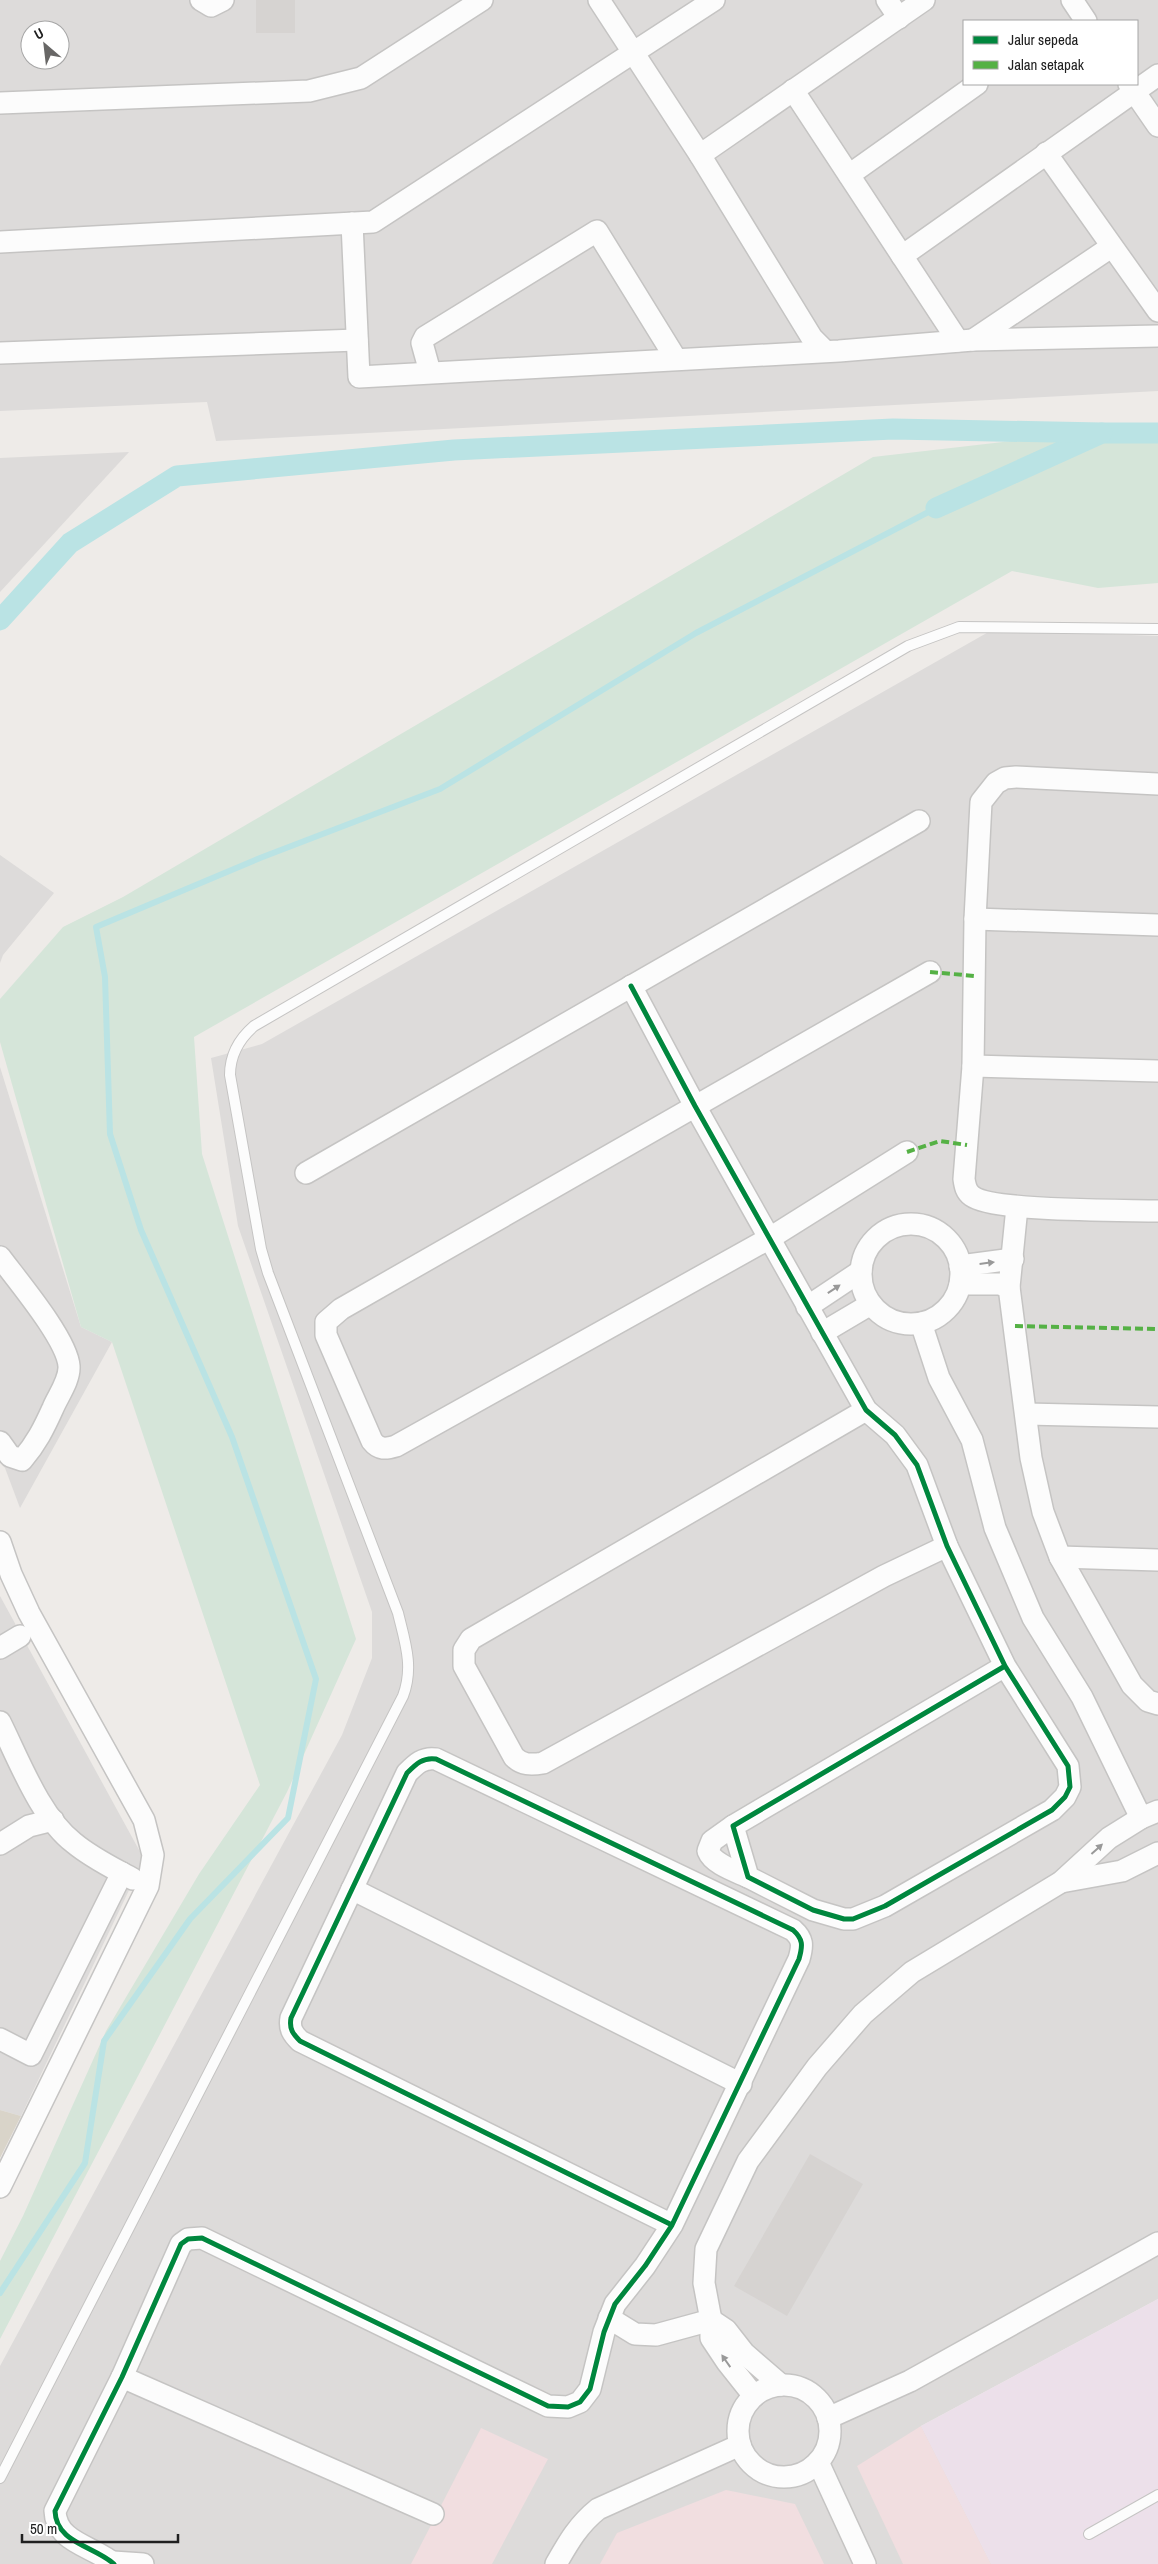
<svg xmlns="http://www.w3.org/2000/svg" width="1158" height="2564" viewBox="0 0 1158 2564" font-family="'Archivo Narrow',sans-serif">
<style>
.residential{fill:#dddbda;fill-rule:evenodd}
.commercial{fill:#f1dee0}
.industrial{fill:#ece0ea}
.construction{fill:#d9d4c9}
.wetland{fill:#d5e5d9}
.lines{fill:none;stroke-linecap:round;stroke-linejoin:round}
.stream{stroke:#bae3e4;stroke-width:6}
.canal{stroke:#bae3e4;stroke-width:21}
.building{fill:#d6d3d1}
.lane-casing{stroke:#c5c4c3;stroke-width:12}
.street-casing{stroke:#c5c4c3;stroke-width:24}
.lane{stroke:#fcfcfc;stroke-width:10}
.street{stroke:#fcfcfc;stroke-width:21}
.quiet{stroke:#55b145;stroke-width:4;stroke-dasharray:8 4;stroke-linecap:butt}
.cycleway-casing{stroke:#fff;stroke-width:8}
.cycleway{stroke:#00873e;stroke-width:5}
.oneway{fill:#999}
</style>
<rect width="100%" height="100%" fill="#eeebe8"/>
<g class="residential">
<path d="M0,0H1158V391L216,441L207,402L0,411ZM964,21H1137V84H964ZM30,30H60V60H30Z"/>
<path d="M129,452L0,592V458Z"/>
<path d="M992,630L1158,636V2299L921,2426L991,2564H0V2366L342,1735L372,1658V1612L238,1226L211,1058L262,1044Z"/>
<path d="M0,855L54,893L3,955L0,963Z"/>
<path d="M0,1067L81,1327L112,1342L20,1508L5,1468L0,1462Z"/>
<path d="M0,1596L144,1859L21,2116L0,2110Z"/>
</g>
<g class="commercial">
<path d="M921,2426L991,2564H903L857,2466Z"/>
<path d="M481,2428L548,2459L492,2564H411Z"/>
<path d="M726,2490L795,2504L824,2564H600L617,2533Z"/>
</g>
<path class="industrial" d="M1158,2299V2564H991L921,2426Z"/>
<path class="construction" d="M0,2110L21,2116L0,2158Z"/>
<path class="wetland" d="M1158,424V583L1098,588L1012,571L194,1037L202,1154L356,1639L287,1792L0,2339V2261L23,2216L106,2031L199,1874L260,1785L112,1342L81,1327L0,1042V999L63,927L123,897L873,457Z"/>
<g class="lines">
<path class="stream" d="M0,2293L85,2163L104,2041L190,1919L288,1818L316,1679L232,1437L141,1230L110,1134L105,977L96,927L260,858L440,789L696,633L936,508"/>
<g class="canal">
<path d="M936,508L1102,433H1158"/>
<path d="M0,620L70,543L177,476L454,450L893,429L1102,433"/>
</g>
</g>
<g class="building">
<rect x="256" y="0" width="39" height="33"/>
<path d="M810,2154L863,2184L787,2316L734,2286Z"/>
</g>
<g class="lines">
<g class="lane-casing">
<g id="lane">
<path d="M0,2478L403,1696C414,1667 405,1642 398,1613L268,1273L261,1249L230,1075C230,1054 239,1039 254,1026L908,646L959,627L1158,629"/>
<path d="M1089,2534L1158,2495"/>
</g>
</g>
<g class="street-casing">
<g id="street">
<path d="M201,0L211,6L223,0"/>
<path d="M599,0L700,155L812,338L825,351"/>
<path d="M887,0L899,18"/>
<path d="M1072,0L1086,21"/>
<path d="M1129,84L1158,126"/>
<path d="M793,90L958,341"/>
<path d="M0,103L309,91L361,78L482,0"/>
<path d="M1046,153L1158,311"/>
<path d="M700,155L924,0"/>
<path d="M849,175L977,84"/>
<path d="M352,223L359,377L839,351L973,340L1158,336"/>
<path d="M0,242L373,222L714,0"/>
<path d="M902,256L1158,75"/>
<path d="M973,340L1111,247"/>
<path d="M0,353L357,340"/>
<path d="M430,372L422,343L425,337L597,231L676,359"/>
<path d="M1158,784L1016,777L1005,778L996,783L981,802L975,919L973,1066L964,1179C965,1186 966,1192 972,1196C993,1212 1125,1210 1158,1211"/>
<path d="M975,919L1158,925"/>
<path d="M631,986L695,1106L866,1410L895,1435L917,1465L947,1546L1005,1666L1068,1766L1070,1787L1065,1797L1052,1810L885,1906L853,1919H844L813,1910L748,1877L733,1826L1005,1666"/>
<path d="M973,1066L1158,1071"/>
<path d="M907,1152L770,1238L396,1446C386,1449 379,1450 372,1441L326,1335V1322L341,1309L930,972"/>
<path d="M306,1173L919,821"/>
<path d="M1017,1207L1009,1287L1031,1458L1043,1512L1060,1557L1132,1685L1148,1701L1158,1704"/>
<circle cx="911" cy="1274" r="50"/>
<path d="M0,1257C17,1280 67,1339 69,1366C70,1380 58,1396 53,1408C44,1428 36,1444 22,1460L10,1456L0,1442"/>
<path d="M960,1266L1013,1259"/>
<path d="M960,1284H999L1009,1287"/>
<path d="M807,1307L861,1271"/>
<path d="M921,1323L939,1378L972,1440L995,1528L1033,1618L1082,1697L1141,1818"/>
<path d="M822,1333L871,1304"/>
<path d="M866,1410L471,1639L464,1650V1666L514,1757C522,1765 531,1765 543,1763L884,1576L947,1546"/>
<path d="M1026,1414L1158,1417"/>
<path d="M0,1542L11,1574L29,1613L144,1820L153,1855L148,1886L0,2187"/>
<path d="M1060,1557L1158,1560"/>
<path d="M0,1648L20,1636"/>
<path d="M0,1722C19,1760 40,1817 74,1843C92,1858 113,1868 133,1879"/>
<path d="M733,1826L712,1841L708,1851C713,1864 735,1871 748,1877"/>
<path d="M0,1844L29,1826L53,1820"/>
<path d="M1061,1882L1122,1871L1158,1853"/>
<path d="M352,1889L741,2084"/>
<path d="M0,2039L31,2055L122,1873"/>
<path d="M609,2318L635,2334L656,2335L711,2320"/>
<path d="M711,2320L726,2330L744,2353L781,2385"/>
<path d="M122,2377L433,2514"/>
<circle cx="784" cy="2431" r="46"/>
<path d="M754,2396L727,2362L711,2338V2320L704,2283L706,2249L748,2161L817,2067L863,2014L912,1972L1061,1882L1109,1838L1141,1818L1158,1811"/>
<path d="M828,2418L910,2381L1158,2243"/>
<path d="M818,2462L865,2564"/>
<path d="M113,2562L143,2564"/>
<path d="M114,2564C94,2546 56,2543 55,2511L122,2377L181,2244L188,2239L202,2238L548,2406L568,2407L580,2402L590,2389L604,2332L615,2304L645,2266L672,2225L799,1959C803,1945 803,1939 793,1930L436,1759C423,1757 416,1764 407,1773L291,2018C289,2029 293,2034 300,2041L672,2225"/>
<path d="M556,2564C568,2543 578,2525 598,2509L740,2445"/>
</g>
</g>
<use href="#lane" class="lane"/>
<use href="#street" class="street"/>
<g class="quiet">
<path d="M930,972L975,976"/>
<path d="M907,1152L940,1141L967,1145"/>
<path d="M1015,1326L1158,1329"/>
</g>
<g class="cycleway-casing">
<g id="cycleway">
<path d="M631,986L695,1106L866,1410L895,1435L917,1465L947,1546L1005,1666L1068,1766L1070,1787L1065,1797L1052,1810L885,1906L853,1919H844L813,1910L748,1877L733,1826L1005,1666"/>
<path d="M114,2564C94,2546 56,2543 55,2511L122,2377L181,2244L188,2239L202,2238L548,2406L568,2407L580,2402L590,2389L604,2332L615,2304L645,2266L672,2225L799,1959C803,1945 803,1939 793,1930L436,1759C423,1757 416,1764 407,1773L291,2018C289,2029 293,2034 300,2041L672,2225"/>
</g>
</g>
<use href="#cycleway" class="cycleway"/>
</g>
<defs><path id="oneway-solid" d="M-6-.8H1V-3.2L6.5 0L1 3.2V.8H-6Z" transform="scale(1.25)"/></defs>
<g class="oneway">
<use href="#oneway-solid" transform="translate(987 1263) rotate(-7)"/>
<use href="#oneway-solid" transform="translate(834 1289) rotate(-34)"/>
<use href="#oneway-solid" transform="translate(1097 1849) rotate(-42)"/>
<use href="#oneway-solid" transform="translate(726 2361) rotate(-125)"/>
</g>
<rect x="963" y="20" width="175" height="65" fill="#ffffff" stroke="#a6a6a6"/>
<rect x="973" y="36" width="25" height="8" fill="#00873e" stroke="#a6a6a6"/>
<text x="1008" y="45" font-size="15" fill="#202020">Jalur sepeda</text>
<rect x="973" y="61" width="25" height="8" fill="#55b145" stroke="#a6a6a6"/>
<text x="1008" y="70" font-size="15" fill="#202020">Jalan setapak</text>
<g transform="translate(45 45) rotate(332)"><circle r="24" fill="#ffffff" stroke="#a6a6a6"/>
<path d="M0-4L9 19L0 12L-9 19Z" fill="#686766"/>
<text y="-8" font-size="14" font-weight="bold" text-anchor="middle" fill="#202020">U</text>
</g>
<path d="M22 2534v8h156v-8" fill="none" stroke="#202020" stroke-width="2.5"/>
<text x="30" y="2534" font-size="15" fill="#202020" stroke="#ffffff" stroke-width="4" paint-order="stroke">50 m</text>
</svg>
